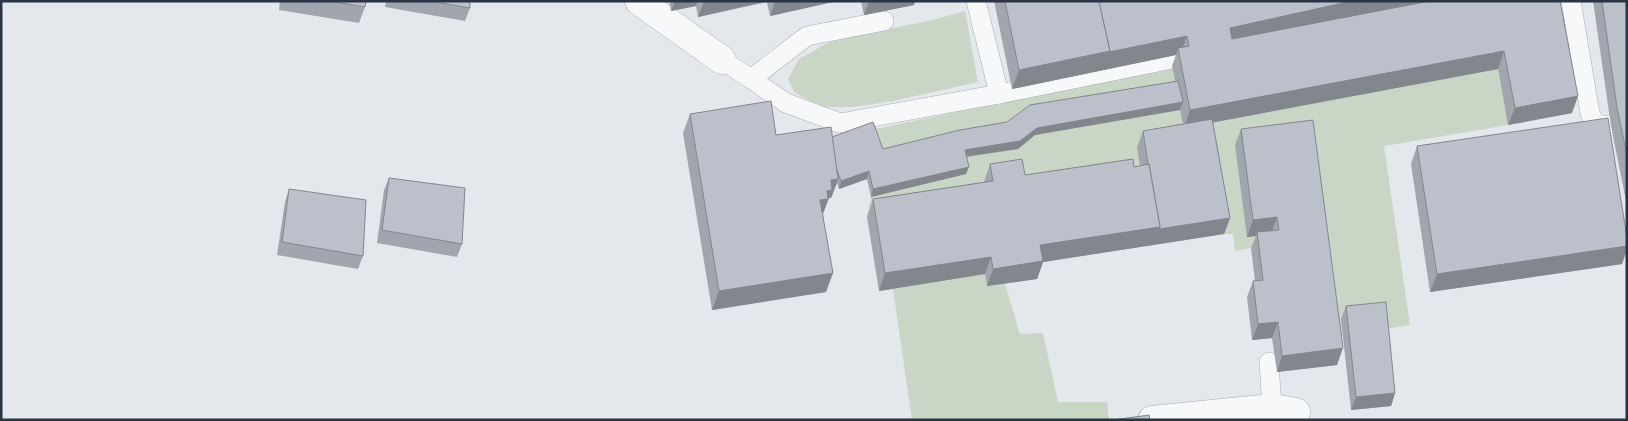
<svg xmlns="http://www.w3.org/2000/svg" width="1628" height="421" viewBox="0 0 1628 421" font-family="Mulish,sans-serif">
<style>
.green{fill:#c9d6c5}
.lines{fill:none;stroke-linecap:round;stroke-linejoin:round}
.service-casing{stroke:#a9aeb7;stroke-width:20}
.minor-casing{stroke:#a9aeb7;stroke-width:29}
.service{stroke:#f7f8fa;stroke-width:19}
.minor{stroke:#f7f8fa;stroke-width:28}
.wall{fill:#a1a5ae}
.shaded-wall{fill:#83868d}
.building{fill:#bbc0ca;stroke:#83868d}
</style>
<rect width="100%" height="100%" fill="#e4e7ec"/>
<g class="green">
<path d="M965,11L978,82L893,101L854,107H821L794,92L788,79L799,59L833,40L933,20Z"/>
<path d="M1172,66L1176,88L1005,130L880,156L871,130Z"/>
<path d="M1498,69L1508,125L1384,146L1410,325L1333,337L1319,228L1247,236L1271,234L1251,248L1235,251L1233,234H1224L1206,136L1143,182L986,198L867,217L871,197L966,174L962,157L1018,149L1035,135L1180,110L1184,128Z"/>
<path d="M985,274L987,286L1005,284L1020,334L1043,333L1058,402H1107L1109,420H912L893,289Z"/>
</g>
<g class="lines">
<g class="service-casing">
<g id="service">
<path d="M976,1L999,94"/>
<path d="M1571,1L1590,113L1595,124L1611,126"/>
<path d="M722,60L751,79L807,36L884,21"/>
<path d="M751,79L786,103L840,123L999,94L1182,57"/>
<path d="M1269,362L1272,408"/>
</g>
</g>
<g class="minor-casing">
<g id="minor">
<path d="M639,1L722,60"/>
<path d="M1152,420L1272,408L1296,412"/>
</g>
</g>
<use href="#service" class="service"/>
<use href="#minor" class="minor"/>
</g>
<g class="wall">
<path d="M280,1H366L365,7L359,23L279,10Z"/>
<path d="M386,1H470V8L465,21L385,7Z"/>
<path d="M669,1H837L770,16L767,2L698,17L696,6L671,11Z"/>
<path d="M861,1H915L914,5L864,15Z"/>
<path d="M994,1H1560L1572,113L1508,125L1498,69L1213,122L1230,218L1224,234L1043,262L1037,279L987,286L985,274L879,291L867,217L873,199L984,182L990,164L1025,175L1140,166L1137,147L1143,131L1183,124L1180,110L1035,135L1018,149L967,157L966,174L871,197L867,179L839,189L837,183L831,198H829L823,214L826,292L712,310L683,133L690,114L776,135L832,137L883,149L1007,122L1175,81L1172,66L1176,55L1012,89Z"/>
<path d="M1593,1H1627V206L1611,126Z"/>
<path d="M1241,129L1337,365L1277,372L1272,338L1252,340L1247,297L1253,281H1255L1251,248L1256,236L1247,237L1235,145Z"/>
<path d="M1417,146L1627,238V249L1622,264L1430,292L1411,164Z"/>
<path d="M389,178L462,244L457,257L377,243L384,190Z"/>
<path d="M289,189L363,256L358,269L277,255L285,202Z"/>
<path d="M1346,306L1395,393L1391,406L1351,410L1341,319Z"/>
</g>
<g class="shaded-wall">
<path d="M675,1H698L696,6L671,11Z"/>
<path d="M704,1H767L698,17Z"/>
<path d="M775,1H837L770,16Z"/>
<path d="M869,1H915L914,5L864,15Z"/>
<path d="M1352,1H1424V2L1224,45L1230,28Z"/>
<path d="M1187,36L1181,53L1178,48L1176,55L1012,89L1019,70Z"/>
<path d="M1504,51L1498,69L1184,128L1190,110Z"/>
<path d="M1578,96L1572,113L1508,125L1515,108Z"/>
<path d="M1183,102L1180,110L1035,135L1018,149L962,157L965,150L1037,128Z"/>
<path d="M969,167L966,174L871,197L873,189Z"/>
<path d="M869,171L867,179L839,189L841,181Z"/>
<path d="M838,179L831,198H829L821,218L820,200L831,180Z"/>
<path d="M1277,217L1271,234L1257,232L1256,236L1247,237L1253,220Z"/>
<path d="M1230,218L1224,234L1043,262L1037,279L987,286L993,269L1040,245L1160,227Z"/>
<path d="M1627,246V249L1622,264L1430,292L1437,274Z"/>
<path d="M991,257L985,274L879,291L885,273Z"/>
<path d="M833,273L826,292L712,310L719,291Z"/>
<path d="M1278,322L1272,338L1252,340L1258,324Z"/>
<path d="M1343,348L1337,365L1277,372L1282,356Z"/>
<path d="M1395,393L1391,406L1351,410L1356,397Z"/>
</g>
<g class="building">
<path d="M329,1H366L365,7Z"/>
<path d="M429,1H470V8Z"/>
<path d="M1005,1H1099L1110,51L1019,70Z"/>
<path d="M1099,1H1352L1230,28L1232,39L1430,1H1560L1578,96L1515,108L1504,51L1190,110L1178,48L1189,46L1187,36L1109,52L1110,51Z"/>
<path d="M1602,1H1627V155L1617,108Z"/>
<path d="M1178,81L1183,102L1037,128L1020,141L965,150L969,167L873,189L869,171L841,181L836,167L832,137L873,122L883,149L960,130L1007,122L1030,105Z"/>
<path d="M771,101L776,135L831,127L838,179L831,180L832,190L827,191L828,199L820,200L833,273L719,291L690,114Z"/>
<path d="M1608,118L1627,238V246L1437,274L1417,146Z"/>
<path d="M1212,119L1230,218L1159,229L1160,227L1149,164H1148L1143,131Z"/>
<path d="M1313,120L1343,348L1282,356L1278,322L1258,324L1253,281L1263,280L1257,232L1279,230L1277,217L1253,220L1241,129Z"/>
<path d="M1022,159L1025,175L1133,159L1134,167L1149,164L1160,227L1040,245L1043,261L993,269L991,257L885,273L873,199L993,181L990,164Z"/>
<path d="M389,178L465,188L462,244L382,230Z"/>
<path d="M289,189L366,200L363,256L282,242Z"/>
<path d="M1386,302L1395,393L1356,397L1346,306Z"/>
<path d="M1149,415L1150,420H1113Z"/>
</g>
<rect width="1628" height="421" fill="none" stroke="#2b3445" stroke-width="5"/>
</svg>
